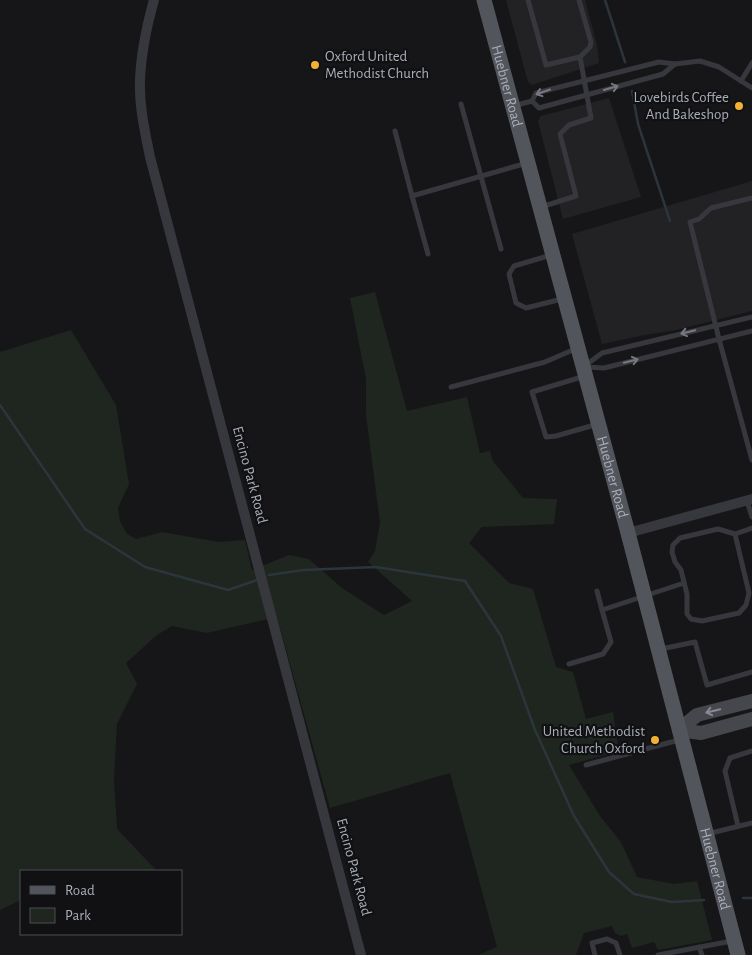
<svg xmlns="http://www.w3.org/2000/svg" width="752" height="955" viewBox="0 0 752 955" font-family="'Alegreya Sans',sans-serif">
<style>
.built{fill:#222225}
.green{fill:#1e261f}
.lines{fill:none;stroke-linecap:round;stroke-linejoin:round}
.stream{stroke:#2c353c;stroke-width:2.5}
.lane{stroke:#37383d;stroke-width:5}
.street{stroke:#37383d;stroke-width:10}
.secondary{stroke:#45474d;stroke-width:14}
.primary{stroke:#53555c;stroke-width:15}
.oneway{stroke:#757881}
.oneway2{stroke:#858993}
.poi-dot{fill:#f2b134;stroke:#111113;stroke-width:2}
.labels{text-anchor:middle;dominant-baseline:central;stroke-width:4.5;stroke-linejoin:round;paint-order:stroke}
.poi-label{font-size:15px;fill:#a8adb8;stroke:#111113;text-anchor:end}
.street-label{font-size:15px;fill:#a8adb8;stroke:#111113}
</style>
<rect width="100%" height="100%" fill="#161618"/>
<g class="built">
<path d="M506,0H585L597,45L599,63L532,85L528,82Z"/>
<path d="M609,98L641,197L563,219L538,121L541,116Z"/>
<path d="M752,181V311L676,330L645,335L602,344L572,234Z"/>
</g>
<path class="green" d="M375,292L407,411L467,397L480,453L490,451L493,461L523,498L557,499L554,524L482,527L469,543L509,583L533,589L556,667L573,672L586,719L613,712L619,751L569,765L600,816L621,842L637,877L674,884L697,881L712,940L658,950L654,942L632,948L627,934L621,936L615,933L612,926L584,933L576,955H478L497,947L450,773L330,808L277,617L207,633L172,626L157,635L126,663L137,684L117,724L114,780L117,829L157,871H21V900L0,910V352L71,330L116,405L129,484L118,508L120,521L127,534L136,539L162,532L219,542L245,540L252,570L289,555L309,559L342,588L384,615L412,601L368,562L375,551L380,523L366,415V379L350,298Z"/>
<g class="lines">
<g class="stream">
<path d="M605,0L625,62"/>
<path d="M632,91L638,124L670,221"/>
<path d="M0,405L85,529L145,567L228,590L257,580"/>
<path d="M269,575L303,570L376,567L465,581L501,636L535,730L574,816L609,872L634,894L672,902L704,900"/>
<path d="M743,898H752"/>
</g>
<g class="lane">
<path d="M528,0L546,65L580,57"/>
<path d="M741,81L752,63"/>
<path d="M532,101L536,93L659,62L675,64L700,61L719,67L752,88"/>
<path d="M532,101L539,108L663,74L675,64"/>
<path d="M461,104L501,249"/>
<path d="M513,106L532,101"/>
<path d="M395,131L412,196L527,163"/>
<path d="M412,196L428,254"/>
<path d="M752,198L711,208L699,219L690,222L719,339L752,460"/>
<path d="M541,207L576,196L560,134L569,125L591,118L580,57L590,47L591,42L579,0"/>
<path d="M551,255L514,266L509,274L516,303L526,308L562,299"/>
<path d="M586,365L602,353L752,317"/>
<path d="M586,367L604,368L752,331"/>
<path d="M585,376L532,392L546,437L556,436L598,424"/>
<path d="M451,387L545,362L575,349"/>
<path d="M747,501L752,517"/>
<path d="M735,534L749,593L746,605L739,613L702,621L691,619L687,614V594L681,570L675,562L672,552L673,545L680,538L718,529L735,534L752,528"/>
<path d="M597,591L602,610"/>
<path d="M661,649L695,642L707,685L752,672"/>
<path d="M569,664L603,654L611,642L602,610L684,583"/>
<path d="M586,765L679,740"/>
<path d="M738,826L725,771L730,758L752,751"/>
<path d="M707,834L752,823"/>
<path d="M699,947L702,955"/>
<path d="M595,955L592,943L607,939L616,943L620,955"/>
<path d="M658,955L732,941"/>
</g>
<g class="street">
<path d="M154,0C147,25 141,54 140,80C139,106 145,132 150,157L361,955"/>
<path d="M628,533L752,499"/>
</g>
<g class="secondary">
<path d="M679,730L697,715L752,701"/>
<path d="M679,730L701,733L752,719"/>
</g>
<path class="primary" id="s1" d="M484,0L628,533L738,955"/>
</g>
<defs><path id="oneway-shaft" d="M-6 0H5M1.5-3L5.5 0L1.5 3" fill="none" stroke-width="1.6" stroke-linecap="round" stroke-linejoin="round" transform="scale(1.25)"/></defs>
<g class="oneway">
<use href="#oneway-shaft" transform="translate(611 88) rotate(-16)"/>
<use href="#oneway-shaft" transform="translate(543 92) rotate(161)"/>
<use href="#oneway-shaft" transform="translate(688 332) rotate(167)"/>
<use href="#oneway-shaft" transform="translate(631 361) rotate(-14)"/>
</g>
<use class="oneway2" href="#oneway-shaft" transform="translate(713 711) rotate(166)"/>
<g class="poi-dot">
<circle cx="315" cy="65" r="5"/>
<circle cx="739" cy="106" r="5"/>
<circle cx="655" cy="740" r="5"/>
</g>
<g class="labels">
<g class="poi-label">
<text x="325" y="56" text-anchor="start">Oxford United<tspan x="325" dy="17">Methodist Church</tspan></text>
<text x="729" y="97">Lovebirds Coffee<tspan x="729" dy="17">And Bakeshop</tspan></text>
<text x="645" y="731">United Methodist<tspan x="645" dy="17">Church Oxford</tspan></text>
</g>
<g class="street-label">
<text stroke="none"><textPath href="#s1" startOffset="89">Huebner Road</textPath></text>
<text transform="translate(250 475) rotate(75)">Encino Park Road</text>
<text stroke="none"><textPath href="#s1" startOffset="494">Huebner Road</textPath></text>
<text transform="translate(354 867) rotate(75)">Encino Park Road</text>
<text stroke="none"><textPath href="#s1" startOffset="899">Huebner Road</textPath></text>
</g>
</g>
<rect x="20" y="870" width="162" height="65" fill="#111113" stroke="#4d4f55"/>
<rect x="30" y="886" width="25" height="8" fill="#53555c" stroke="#4d4f55"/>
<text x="65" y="895" font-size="15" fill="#a8adb8">Road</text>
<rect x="30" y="908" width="25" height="15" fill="#1e261f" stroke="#4d4f55"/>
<text x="65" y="920" font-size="15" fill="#a8adb8">Park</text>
</svg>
